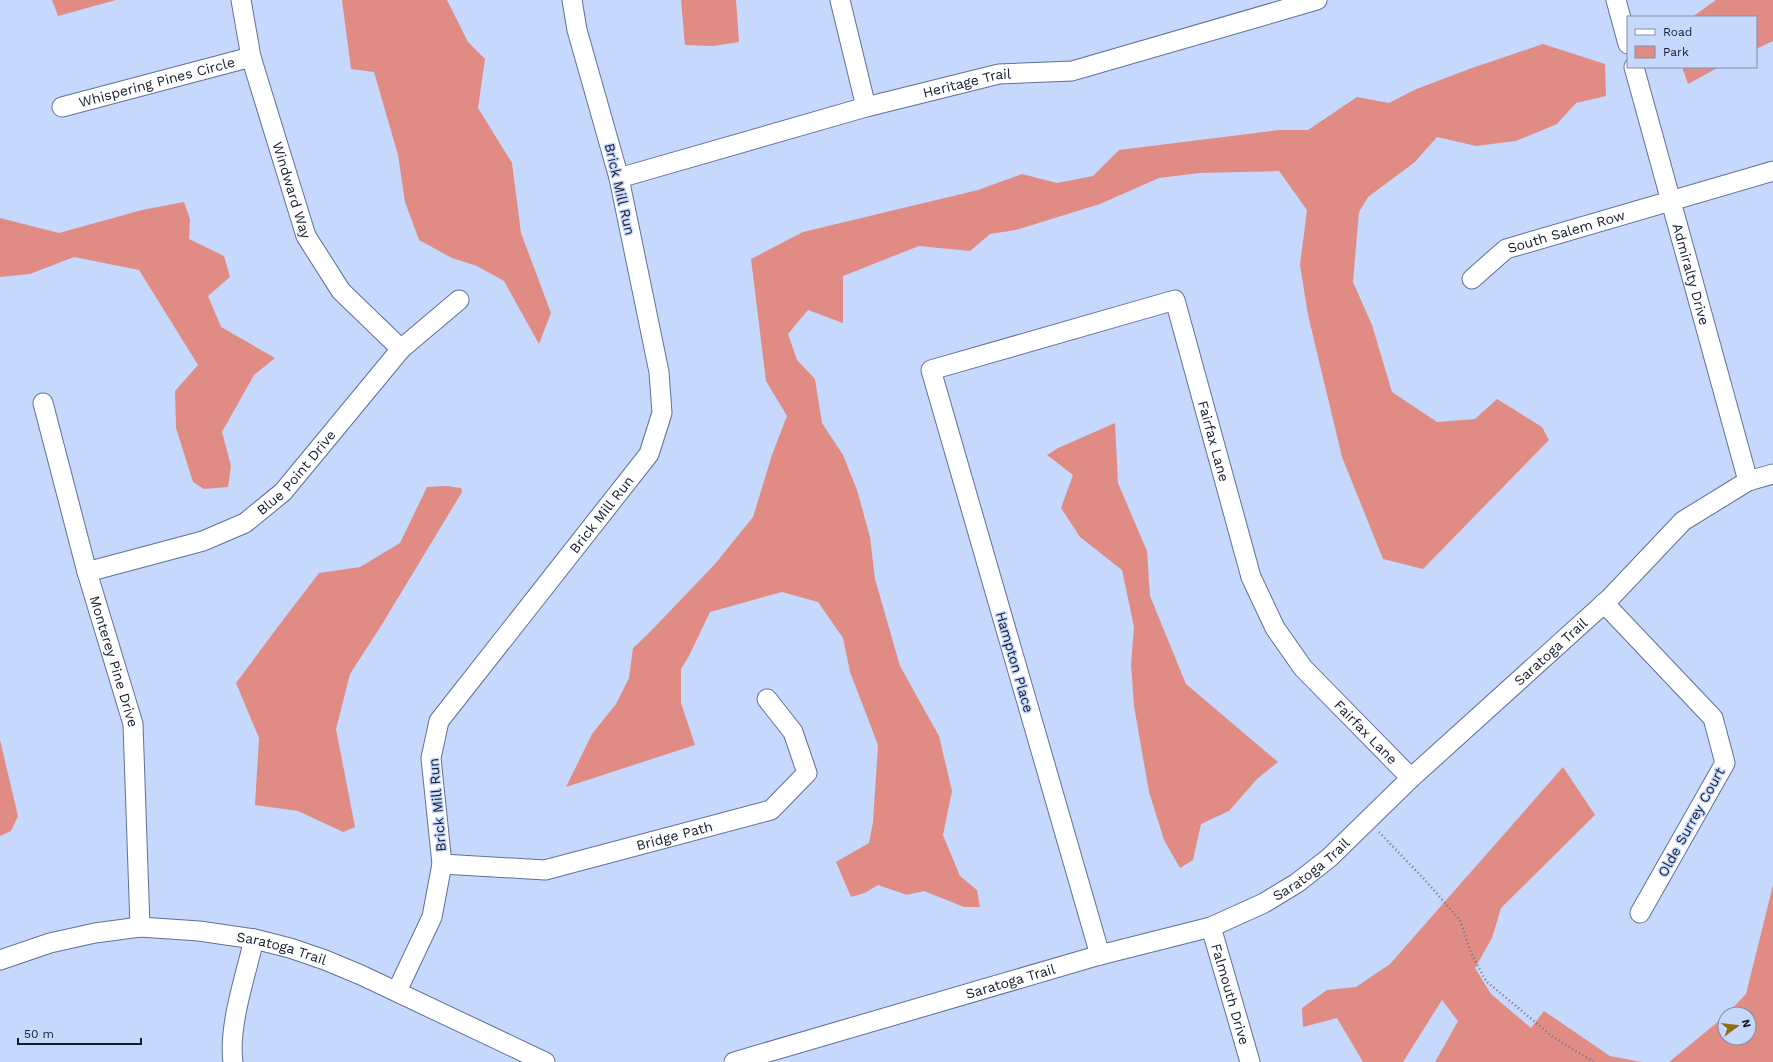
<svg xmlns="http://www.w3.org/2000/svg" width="1773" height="1062" viewBox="0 0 1773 1062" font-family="'Work Sans',sans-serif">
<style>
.green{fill:#e08c84}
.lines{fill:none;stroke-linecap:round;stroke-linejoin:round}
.minor-casing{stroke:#5f719b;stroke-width:21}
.path{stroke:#68748f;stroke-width:2.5;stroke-dasharray:1 3;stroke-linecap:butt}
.minor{stroke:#fff;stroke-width:19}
.labels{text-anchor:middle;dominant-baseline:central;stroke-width:3;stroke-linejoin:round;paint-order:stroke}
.street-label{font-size:14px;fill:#151c2d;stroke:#c7d8fd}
</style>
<rect width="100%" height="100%" fill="#c7d8fd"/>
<g class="green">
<path d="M52,0H116L58,16Z"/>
<path d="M342,0H447L468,42L485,59L478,108L512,163L521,233L551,313L539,344L504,281L477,266L452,258L419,240L405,202L398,155L374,72L351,69Z"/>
<path d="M681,0H736L739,42L713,46L685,45Z"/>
<path d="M1716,0H1773V41L1756,49V17H1692Z"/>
<path d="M1543,44L1605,64L1606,96L1576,103L1557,124L1516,141L1476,146L1437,137L1415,162L1368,197L1359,212L1353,282L1372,325L1392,392L1437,422L1475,419L1497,399L1542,427L1549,440L1423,569L1383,559L1342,457L1308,315L1300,265L1307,210L1279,171L1200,173L1159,178L1100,204L1016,230L990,234L970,251L919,246L843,276V323L808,310L788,334L797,360L815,379L822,423L843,455L857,490L870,537L875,579L900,666L939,736L952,791L943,835L960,876L977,890L980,907H964L924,891L907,895L878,885L865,893L851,897L836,862L869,843L873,822L878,745L850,672L843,638L818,602L782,592L710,612L689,656L681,669V703L695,745L566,787L592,734L616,704L629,678L633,648L648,634L715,564L753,517L772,455L787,416L766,381L751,259L803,232L978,190L1022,174L1057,183L1093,176L1119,150L1279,130H1308L1357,97L1389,103L1414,90L1469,69Z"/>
<path d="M1682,67H1719L1688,84Z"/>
<path d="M184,202L190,219L189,239L224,256L230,277L208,296L221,327L275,358L254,375L222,432L231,466L228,487L204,489L193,482L176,428L175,391L198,365L139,270L74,257L30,274L0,277V218L59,233L142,210Z"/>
<path d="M1115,423L1118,483L1147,551L1150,596L1186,684L1278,762L1257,779L1229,811L1201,824L1193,860L1180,868L1164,840L1149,792L1134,706L1131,664L1134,627L1122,570L1080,537L1061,508L1073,475L1047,455L1058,448Z"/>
<path d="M447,486L461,488L462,492L381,626L350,674L336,729L355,827L343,832L298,811L255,805L259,738L236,683L283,620L319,573L360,567L400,543L427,487Z"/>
<path d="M0,740L18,816L11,831L0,836Z"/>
<path d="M1563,767L1595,815L1501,908L1492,938L1475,968L1491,994L1531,1028L1544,1011L1610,1056L1642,1062H1435L1458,1021L1442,1000L1403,1062H1363L1337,1018L1303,1027L1302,1008L1327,990L1356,987L1390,964Z"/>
<path d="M1773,885V1062H1669L1725,1016V1038H1749V1014H1727L1746,994Z"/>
</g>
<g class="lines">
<g class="minor-casing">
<g id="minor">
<path id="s1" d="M241,0L251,57L306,236L341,291L401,349"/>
<path d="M840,0L866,107"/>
<path d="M1616,0L1628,44"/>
<path id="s2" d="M1634,67L1748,481"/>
<path id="s3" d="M62,107L251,57"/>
<path id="s4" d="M619,178L866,107L999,74L1072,71L1317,0"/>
<path id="s5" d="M1472,279L1506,249L1773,171"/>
<path id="s6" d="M43,403L87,572L133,724L140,927"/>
<path id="s7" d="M87,572L203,541L245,523L283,492L401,349L459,300"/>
<path d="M1604,603L1713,718L1725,763L1640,913"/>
<path id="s8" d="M442,864L545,870L771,810L807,773L793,732L767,699"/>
<path id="s9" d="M1211,927L1250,1062"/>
<path id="s10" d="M1100,955L931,370L1175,300L1251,577L1275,628L1303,668L1411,778"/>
<path id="s11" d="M0,960L50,943L95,933L140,927L199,931L254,939L290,948L325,960L361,975L545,1062"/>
<path id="s12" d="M397,991L432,917L442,864L431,758L439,721L649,454L662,413L659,372L619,178L577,30L572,0"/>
<path d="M233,1062C228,1026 246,975 254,939"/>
<path id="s13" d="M734,1062L1100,955L1211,927L1264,903L1297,883L1329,858L1411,778L1610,598L1683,521L1748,481L1773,474"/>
</g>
</g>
<path class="path" d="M1379,832L1425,880L1460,920L1471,953L1486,981L1553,1037L1594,1062"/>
<use href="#minor" class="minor"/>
</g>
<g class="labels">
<g class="street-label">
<text stroke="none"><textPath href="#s3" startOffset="98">Whispering Pines Circle</textPath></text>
<text stroke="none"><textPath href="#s4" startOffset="361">Heritage Trail</textPath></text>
<text stroke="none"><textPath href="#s1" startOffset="197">Windward Way</textPath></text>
<text transform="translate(620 189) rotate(77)">Brick Mill Run</text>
<text stroke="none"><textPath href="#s5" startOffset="108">South Salem Row</textPath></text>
<text stroke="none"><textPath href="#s2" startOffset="215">Admiralty Drive</textPath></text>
<text stroke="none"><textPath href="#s10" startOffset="1009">Fairfax Lane</textPath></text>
<text stroke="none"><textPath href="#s7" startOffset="238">Blue Point Drive</textPath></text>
<text stroke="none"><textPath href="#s12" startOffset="543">Brick Mill Run</textPath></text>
<text stroke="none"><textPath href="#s13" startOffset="936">Saratoga Trail</textPath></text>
<text stroke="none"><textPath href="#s6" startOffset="268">Monterey Pine Drive</textPath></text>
<text transform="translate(1015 662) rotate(74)">Hampton Place</text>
<text stroke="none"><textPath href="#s10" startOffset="1345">Fairfax Lane</textPath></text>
<text transform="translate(437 805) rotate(-95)">Brick Mill Run</text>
<text transform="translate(1691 822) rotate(-61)">Olde Surrey Court</text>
<text stroke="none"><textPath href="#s8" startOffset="237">Bridge Path</textPath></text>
<text stroke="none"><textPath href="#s13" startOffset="612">Saratoga Trail</textPath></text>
<text stroke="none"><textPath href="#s11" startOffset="288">Saratoga Trail</textPath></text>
<text stroke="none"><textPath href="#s13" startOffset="288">Saratoga Trail</textPath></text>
<text stroke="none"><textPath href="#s9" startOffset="70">Falmouth Drive</textPath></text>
</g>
</g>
<rect x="1627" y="16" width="130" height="52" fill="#c7d8fd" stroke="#808daa"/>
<rect x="1635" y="29" width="20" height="6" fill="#ffffff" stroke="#808daa"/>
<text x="1663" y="36" font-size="12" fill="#151c2d">Road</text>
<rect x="1635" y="46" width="20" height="12" fill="#e08c84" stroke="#808daa"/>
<text x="1663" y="56" font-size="12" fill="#151c2d">Park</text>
<g transform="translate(1737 1026) rotate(75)"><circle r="19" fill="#c7d8fd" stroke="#808daa"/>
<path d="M0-3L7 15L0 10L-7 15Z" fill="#906e14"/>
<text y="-6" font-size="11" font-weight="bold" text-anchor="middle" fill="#151c2d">N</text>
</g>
<path d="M18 1038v6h123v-6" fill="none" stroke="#151c2d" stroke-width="2"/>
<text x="24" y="1038" font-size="12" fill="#151c2d" stroke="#c7d8fd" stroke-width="3" paint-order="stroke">50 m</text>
</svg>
